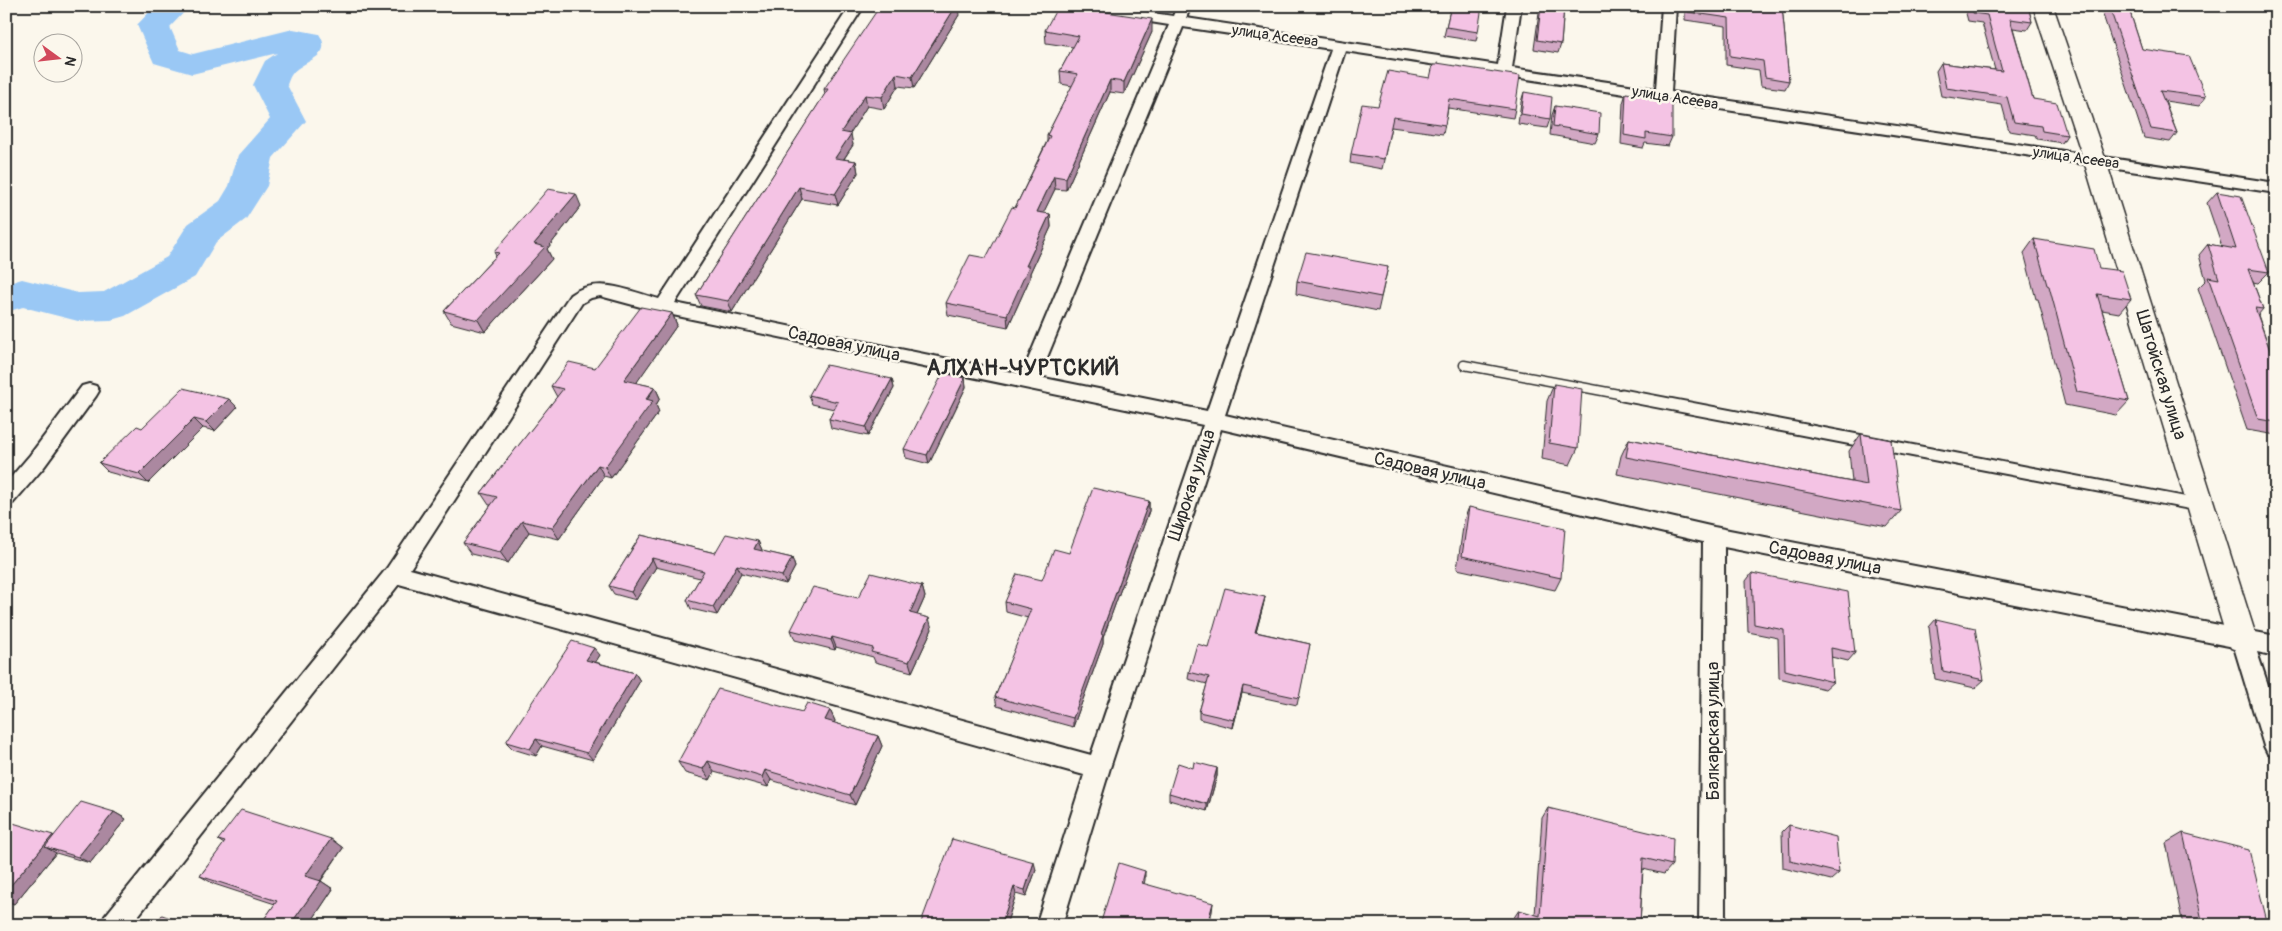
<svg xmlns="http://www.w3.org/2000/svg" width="2282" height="931" viewBox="0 0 2282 931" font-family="Pangolin,sans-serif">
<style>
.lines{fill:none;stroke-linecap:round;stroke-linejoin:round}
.river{fill:#9ac8f5;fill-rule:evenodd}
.lane-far1-casing{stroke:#2b2b2b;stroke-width:11}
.lane-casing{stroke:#2b2b2b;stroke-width:15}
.street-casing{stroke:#2b2b2b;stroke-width:4}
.secondary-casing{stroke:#2b2b2b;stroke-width:3}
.lane-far1{stroke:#fbf7ec;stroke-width:8}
.lane{stroke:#fbf7ec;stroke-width:11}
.street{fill:#fbf7ec;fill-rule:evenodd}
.secondary{fill:#fbf7ec;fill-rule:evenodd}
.wall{fill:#d2a8c4;stroke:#2b2b2b}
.shaded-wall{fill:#ab88a0;stroke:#2b2b2b}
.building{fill:#f4c3e4;stroke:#2b2b2b}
.labels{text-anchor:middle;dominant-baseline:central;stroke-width:5;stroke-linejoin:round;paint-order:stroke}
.far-street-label{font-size:15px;fill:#2b2b2b;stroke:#fbf7ec}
.street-label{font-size:18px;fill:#2b2b2b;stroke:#fbf7ec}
.district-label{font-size:22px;font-weight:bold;letter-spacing:1px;fill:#2b2b2b;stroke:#fbf7ec}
</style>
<rect width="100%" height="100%" fill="#fbf7ec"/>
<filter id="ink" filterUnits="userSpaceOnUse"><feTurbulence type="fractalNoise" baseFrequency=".02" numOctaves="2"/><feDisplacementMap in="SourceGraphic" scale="10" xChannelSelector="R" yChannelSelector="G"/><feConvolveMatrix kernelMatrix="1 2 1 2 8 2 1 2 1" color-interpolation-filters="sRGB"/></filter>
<g filter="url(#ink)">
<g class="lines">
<path class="river" d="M155,6H190L170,27L180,50L193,54L293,29L319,34C335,58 302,60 292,74C290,76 288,82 287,85L306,121L273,158L267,186L246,219L216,242L195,277L125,316L111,320L78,321L23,307L6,312V284L22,279L78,293L104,292L167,257L188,224L220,201L229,186L238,155L270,119L253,85L265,61L277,53L192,74L154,63L137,25Z"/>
<g class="lane-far1-casing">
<path id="lane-far1" d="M1464,365L1629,396"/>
</g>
<g class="lane-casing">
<path id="lane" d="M1622,395L2198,505"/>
</g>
<g class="street-casing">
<g id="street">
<path d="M850,6H864L675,303L1022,374L1169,25L1075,10L1068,6H1105L1173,16L1177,6H1191L1186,18L1498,65L1507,6H1521L1512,68L1656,89L1662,6H1676L1671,92L2276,183V193L1667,101L1663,102L1657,99L1345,51L1225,415L1714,527L2276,636V656L2257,652L2276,709V757L2268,754L2264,746L2234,647L1724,547L1725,925H1699L1703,542L1221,429L1110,768L1062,925H1036L1084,775L399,584L131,925H101L105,916L387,568L570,295C598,275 628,291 659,299ZM1183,27L1331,49L1207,411L1039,377ZM600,296L663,313L1203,425L1091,755L410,569L582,303L591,298Z"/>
<path d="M89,384L96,386L99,391L96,396L44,467L13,503L6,505V483L30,455L82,386Z"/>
</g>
</g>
<g class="secondary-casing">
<path id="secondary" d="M2033,6H2053L2106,161L2257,639L2253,648L2242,652L2231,648L2227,639L2084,161Z"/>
</g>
<use href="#lane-far1" class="lane-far1"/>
<use href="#lane" class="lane"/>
<use href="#street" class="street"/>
<use href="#secondary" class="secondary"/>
</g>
<g class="wall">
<path d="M1451,6L1478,32L1476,41L1444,36Z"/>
<path d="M1540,6H1564L1561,44L1558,53L1534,49Z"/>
<path d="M1685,6H1782L1789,81L1785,89L1761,86L1759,70L1726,65V26L1685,20Z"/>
<path d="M1964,6H2028L2032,22L2027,30L2013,28L2033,99L2067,135L2062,143L2037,139L2035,135L2009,131L2002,105L1941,96L1936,71L1941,63L1995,70L1982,23L1968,21Z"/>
<path d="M2100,6H2128L2142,49L2206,97L2199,106L2165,101L2177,133L2170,142L2144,138Z"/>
<path d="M959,15L914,88L898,86L884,109L867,106L850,133L853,145L844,159L856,161L858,173L838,205L802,199L732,312L701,306L696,295L825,94L824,89Z"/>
<path d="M1045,30L1152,32L1124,94L1110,92L1066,190L1055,189L1043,213L1050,214L1051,227L1030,273V278L1008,327L948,315L946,303L986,258L1015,208L1047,141V135L1072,86L1061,84L1060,71L1073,47L1046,43Z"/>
<path d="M1430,78L1515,109L1513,118L1448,108L1443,134L1391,127L1382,169L1350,163L1351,154L1378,106Z"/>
<path d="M1524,92L1550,119L1547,128L1518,124L1521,102Z"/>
<path d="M1626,93L1672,137L1668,146L1645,143L1643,148L1621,144L1623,103Z"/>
<path d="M1555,106L1599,134L1595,143L1550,135L1552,115Z"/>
<path d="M2217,192L2269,272L2258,283L2253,282L2263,309L2258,315L2272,356H2276V435L2247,430L2198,288L2206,280L2199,255L2208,244L2222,247L2207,203Z"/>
<path d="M581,206L547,249L552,259L485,332L451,323L444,311L496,256L494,252Z"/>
<path d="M2034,239L2099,268L2131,299L2119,313L2102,310L2129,401L2116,415L2065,405L2038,299H2036L2024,253Z"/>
<path d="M1388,267L1378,311L1296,294L1297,281Z"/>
<path d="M672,313L677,325L636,383L655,387L660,398L656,405L659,412L611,478L604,476L559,539L529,532L508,563L471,554L463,543L491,505H489L481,493L557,397L551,386L595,368Z"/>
<path d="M965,378L966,387L929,464L906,458L904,449Z"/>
<path d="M892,379L894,388L868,436L831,428L829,419L834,409L812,404L809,395Z"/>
<path d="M1554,384L1578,448L1570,465L1542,459L1547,401Z"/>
<path d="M237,407L215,431L203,428L148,483L108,472L99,463L142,428Z"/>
<path d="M1861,434L1901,511L1887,527L1617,474L1621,456L1629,439L1852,482L1849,451Z"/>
<path d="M1149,501V511L1103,638V644L1073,727L997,706L995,697L1028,618L1006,612L1005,602L1042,580L1069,553Z"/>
<path d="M1469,507L1561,578L1555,590L1457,569L1464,520Z"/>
<path d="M641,535L715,553L758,541L762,550L761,551L792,558L795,567L786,584L741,573L717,615L691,609L687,600L700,578L656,567L636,600L614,594L609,586Z"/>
<path d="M1752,573L1855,653L1848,661L1831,657L1833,682L1825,689L1779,678L1778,638L1748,632L1746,581Z"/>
<path d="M922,586L925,597L917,615L932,629L912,672L875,662L873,657L836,647L835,650L795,640L791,630L858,598Z"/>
<path d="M1265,597L1263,606L1256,632L1310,644L1297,705L1242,693L1233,728L1199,719V712L1207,684L1188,679L1189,672L1208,647Z"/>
<path d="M1936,619L1984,680L1975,688L1935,679L1929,627Z"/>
<path d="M600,655L595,662L635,673L640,681L593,760L542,746L536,756L513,749L506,742Z"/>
<path d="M830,710L835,721L834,723L878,736L882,746L855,805L771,780L768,787L714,772L710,780L685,773L678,762L802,712Z"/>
<path d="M1193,768H1217V776L1207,811L1169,800V793Z"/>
<path d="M1548,808L1672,865L1664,874L1643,869L1640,925H1512L1513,919L1519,910L1535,915L1542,818Z"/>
<path d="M114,812L126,819L90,863L56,853L14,904L6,901V831L54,836Z"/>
<path d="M1789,825L1839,873L1831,880L1783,868L1782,832Z"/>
<path d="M2183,833L2268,925H2183L2166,843Z"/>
<path d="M331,839L343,848L321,881L333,889L309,925H260L275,904L214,884L200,876L224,844L218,840Z"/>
<path d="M1036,870L1026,897L1016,894L1006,925H920Z"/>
</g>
<g class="shaded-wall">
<path d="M956,6H958L959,15L914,88L912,77Z"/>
<path d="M1152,19V32L1124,94V82Z"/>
<path d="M896,74L898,86L884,109L882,97Z"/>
<path d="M1110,80V92L1066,190V178Z"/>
<path d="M865,95L867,106L844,143L841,132Z"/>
<path d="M851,134L853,145L837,169L835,158Z"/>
<path d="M856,161L858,173L838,205L835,194Z"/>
<path d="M1054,176L1055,189L1038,224L1037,212Z"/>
<path d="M799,187L802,199L732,312L728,301Z"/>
<path d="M576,194L581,206L547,249L552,259L485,332L478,320L534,244Z"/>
<path d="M1050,214L1051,227L1030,273V278L1008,327L1007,315L1026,266Z"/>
<path d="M672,313L677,325L630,392L624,380Z"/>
<path d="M965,378L966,387L929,464L927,455Z"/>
<path d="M892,379L894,388L868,436L866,427Z"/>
<path d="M655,387L660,398L656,405L659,412L611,478L605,467Z"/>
<path d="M229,399L237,407L215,431L206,422Z"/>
<path d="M194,419L203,428L148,483L139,474Z"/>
<path d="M598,465L604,476L559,539L552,528Z"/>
<path d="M1149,501V511L1103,638V644L1073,727V718L1101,634Z"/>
<path d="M522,521L529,532L508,563L500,552Z"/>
<path d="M758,541L762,550L757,558L754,549Z"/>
<path d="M652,558L656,567L636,600L631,592Z"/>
<path d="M792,558L795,567L786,584L782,576Z"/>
<path d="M737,565L741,573L717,615L713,607Z"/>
<path d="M922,586L925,597L913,624L910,613Z"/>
<path d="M1265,597L1263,606L1254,640L1255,632Z"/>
<path d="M929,618L932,629L912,672L909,662Z"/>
<path d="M832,637L836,647L835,650L831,640Z"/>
<path d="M594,648L600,655L592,668L586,660Z"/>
<path d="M635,673L640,681L593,760L587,753Z"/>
<path d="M1243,686L1242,693L1233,728L1234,720Z"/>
<path d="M830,710L835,721L830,731L825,720Z"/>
<path d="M878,736L882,746L855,805L850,795Z"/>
<path d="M536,739L542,746L536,756L530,749Z"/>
<path d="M708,761L714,772L710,780L703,769Z"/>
<path d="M1217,768V776L1207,811V804Z"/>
<path d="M765,770L771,780L768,787L762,777Z"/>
<path d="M114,812L126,819L90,863L78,857Z"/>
<path d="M53,835L58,851L45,847L56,853L14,904L6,900V891Z"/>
<path d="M331,839L343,848L318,884L305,876Z"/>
<path d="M1034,862L1036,870L1026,897L1025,890Z"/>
<path d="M1145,871V880L1142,892V883Z"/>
<path d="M321,881L333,889L309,925H290Z"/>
<path d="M1014,887L1016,894L1006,925H1001Z"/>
<path d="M1213,903L1212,912L1208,925H1207Z"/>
</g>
<g class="building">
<path d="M880,6H956L912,77L896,74L882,97L865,95L841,132L851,134L835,158L856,161L835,194L799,187L728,301L696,295L828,89H824Z"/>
<path d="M1058,6H1067L1152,19L1124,82L1110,80L1066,178L1054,176L1037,212L1050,214L1026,266H1029L1007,315L946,303L970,255L986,258L1012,207L1015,208L1050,136L1047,135L1078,74L1060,71L1079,36L1045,30Z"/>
<path d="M1451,6H1482L1478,32L1446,27Z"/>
<path d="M1541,6H1564L1561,44L1537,40Z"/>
<path d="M1688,6H1782L1789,81L1765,77L1763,61L1730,56L1729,18L1688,12Z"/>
<path d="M1971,6H2028L2032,22L2010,19L2033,99L2057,103L2067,135L2042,131L2041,126L2014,122L2007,97L1946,88L1941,63L2002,71L1987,15L1973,13Z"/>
<path d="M2109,6H2128L2142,49L2189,56L2206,97L2160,91L2177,133L2151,129Z"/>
<path d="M1437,63L1520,76L1515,109L1449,99L1445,125L1393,117L1384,159L1351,154L1362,104L1378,106L1388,71L1430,78L1433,65H1437Z"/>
<path d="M1524,92L1552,97L1550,119L1521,114Z"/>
<path d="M1626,93L1672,100V137L1646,133V139L1624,135Z"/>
<path d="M1555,106L1600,113L1599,134L1553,126Z"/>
<path d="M548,189L576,194L534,244L545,247L478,320L444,311L499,253L494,252Z"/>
<path d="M2217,192L2241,196L2269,272L2248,269L2263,309L2255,308L2272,356H2276V422L2258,419L2208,277L2219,279L2208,244L2236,249Z"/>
<path d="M2034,239L2094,249L2099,268L2122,271L2131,299L2097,294L2129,401L2077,392L2049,286L2047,285Z"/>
<path d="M1306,252L1388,267L1381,297L1297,281Z"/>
<path d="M641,307L672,313L624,380L655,387L646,399L653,401L605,467L598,465L552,528L522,521L500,552L463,543L497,497L481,493L563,389L551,386L569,362L595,368Z"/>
<path d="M826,365L892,379L866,427L829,419L838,402L809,395Z"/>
<path d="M943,373L965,378L927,455L904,449Z"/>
<path d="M1554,384L1582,389L1578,448L1549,443Z"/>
<path d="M183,388L229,399L206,422L194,419L139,474L99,463L137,426L142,428Z"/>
<path d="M1861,434L1891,440L1901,511L1626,457L1629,439L1867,485Z"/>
<path d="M1093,488L1149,501L1101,634L1103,635L1073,718L995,697L1031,609L1005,602L1017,574L1042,580L1054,549L1069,553Z"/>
<path d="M1469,507L1565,528L1561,578L1462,556Z"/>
<path d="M726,534L758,541L754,549L792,558L782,576L737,565L713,607L687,600L704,571L652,558L631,592L609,586L641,535L715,553Z"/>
<path d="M871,573L922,586L910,613L929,618L909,662L871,652L873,648L832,637L831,640L791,630L813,587L858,598Z"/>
<path d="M1752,573L1848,592L1855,653L1831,648L1833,682L1785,670L1784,630L1754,624Z"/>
<path d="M1225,588L1265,597L1255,632L1310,644L1299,698L1243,686L1234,720L1199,712L1209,677L1189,672L1197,644L1208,647Z"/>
<path d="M1936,619L1975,628L1984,680L1943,671Z"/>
<path d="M572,641L594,648L586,660L635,673L587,753L536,739L530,749L506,742Z"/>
<path d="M718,689L802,712L807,703L830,710L825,720L878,736L850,795L765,770L762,777L708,761L703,769L678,762Z"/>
<path d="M1194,762L1217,768L1207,804L1169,793L1178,763L1193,768Z"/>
<path d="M81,802L114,812L78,857L45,847Z"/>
<path d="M1548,808L1673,838L1672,865L1643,858L1640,925H1517L1519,910L1540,916Z"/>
<path d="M241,810L331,839L305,876L321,881L290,925H260L277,901L200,876L225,842L218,840Z"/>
<path d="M13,823L53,835L6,891V831Z"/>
<path d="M1789,825L1836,837L1839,873L1790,861Z"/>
<path d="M2183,833L2249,850L2268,925H2203Z"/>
<path d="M952,839L1034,862L1025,890L1014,887L1001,925H920Z"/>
<path d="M1119,863L1145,871L1142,883L1213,903L1207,925H1100Z"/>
<path d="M162,915L190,925H155Z"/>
<path d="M400,921L412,925H398Z"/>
<path d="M595,922L605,925H594Z"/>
</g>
</g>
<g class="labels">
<g class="far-street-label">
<text transform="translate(1275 36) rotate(8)">улица Асеева</text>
<text transform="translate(1675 98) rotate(9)">улица Асеева</text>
<text transform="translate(2076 158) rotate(8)">улица Асеева</text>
</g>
<g class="street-label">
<text transform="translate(844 344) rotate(12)">Садовая улица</text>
<text transform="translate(2161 375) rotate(73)">Шатойская улица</text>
<text transform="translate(1430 471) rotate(13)">Садовая улица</text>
<text transform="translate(1192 485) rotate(-72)">Широкая улица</text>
<text transform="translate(1825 558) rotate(11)">Садовая улица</text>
<text transform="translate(1713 731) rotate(-90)">Балкарская улица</text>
</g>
<g class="district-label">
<text x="1023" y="368">АЛХАН-ЧУРТСКИЙ</text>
</g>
</g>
<rect width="2282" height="931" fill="none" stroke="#fbf7ec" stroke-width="25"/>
<rect x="12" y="12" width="2257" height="906" fill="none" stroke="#2b2b2b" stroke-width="2" filter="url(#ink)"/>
<g transform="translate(58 58) rotate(105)"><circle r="24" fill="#fbf7ec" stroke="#a8a59f"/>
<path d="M0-4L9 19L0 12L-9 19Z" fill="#d1495b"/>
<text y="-8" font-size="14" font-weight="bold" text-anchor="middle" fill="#2b2b2b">N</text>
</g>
</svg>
